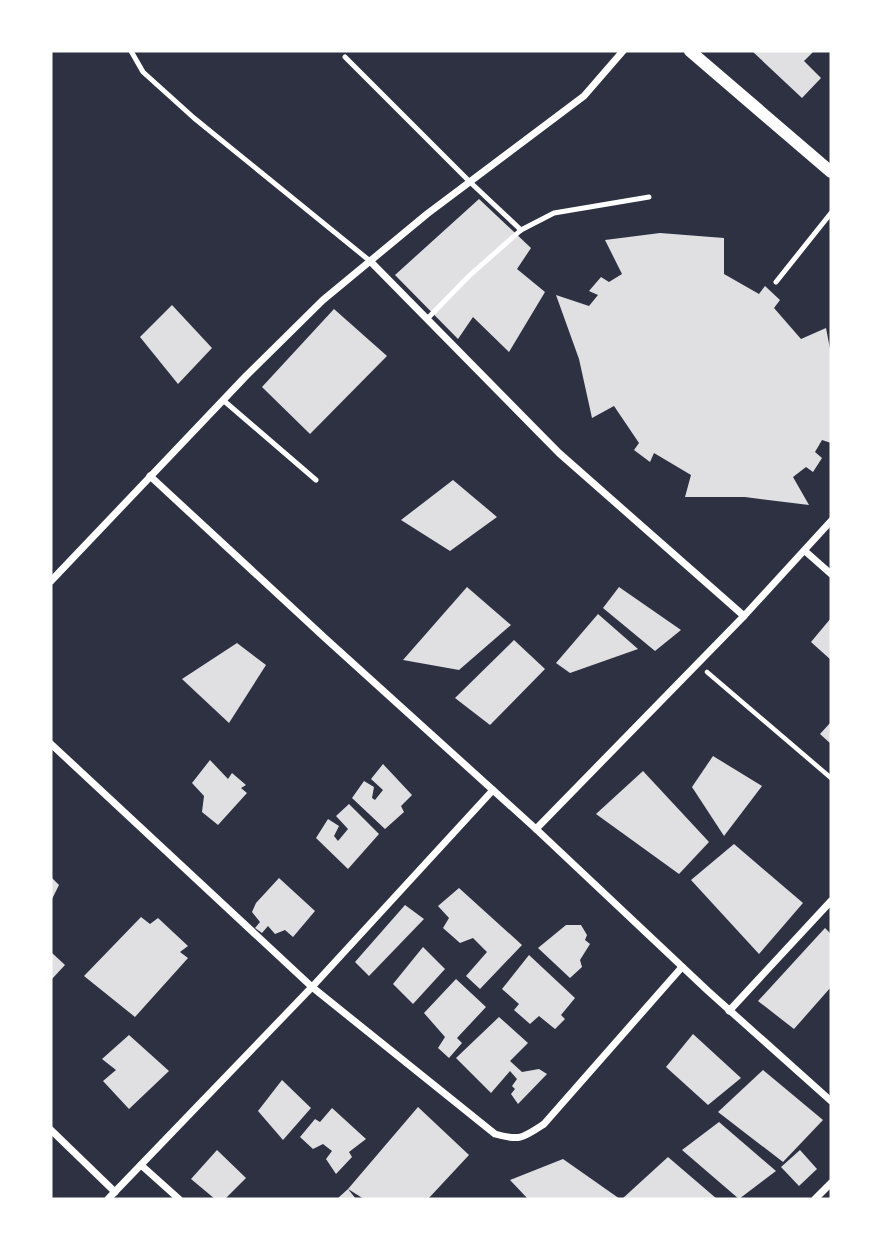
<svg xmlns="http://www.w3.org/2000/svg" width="882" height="1250" viewBox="0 0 882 1250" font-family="'Sofia Sans Condensed',sans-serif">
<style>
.building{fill:#e0e0e3}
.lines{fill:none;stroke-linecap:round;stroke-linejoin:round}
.path{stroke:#fff;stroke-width:4.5}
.service{stroke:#fff;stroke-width:5}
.minor{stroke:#fff;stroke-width:7}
.tertiary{stroke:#fff;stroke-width:12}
</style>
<rect width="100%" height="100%" fill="#2d3142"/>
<g class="building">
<path d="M752,51H814L804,61L821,78L802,98Z"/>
<path d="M479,199L531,248L517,269L545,292L509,352L473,317L458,339L395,275Z"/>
<path d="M660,233L724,238V274L759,294L765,286L780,300L774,308L801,339L826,328L831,354V443L822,440L815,452L822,458L813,472L806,467L793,477L809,505L745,497H685L691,475L654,453L650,462L634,450L639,443L614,406L592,418L579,359L556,295L589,306L598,295L589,291L601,277L609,282L622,274L605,240Z"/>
<path d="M172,305L212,348L178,384L140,337Z"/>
<path d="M334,309L387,356L310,434L262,387Z"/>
<path d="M453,480L497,517L450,551L401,520Z"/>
<path d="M467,587L511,625L459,670L403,660Z"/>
<path d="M619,587L681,630L655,651L603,608Z"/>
<path d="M598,614L638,649L570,673L556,663Z"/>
<path d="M831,618V660L811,642Z"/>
<path d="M514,640L545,669L490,725L455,698Z"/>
<path d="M237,643L266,665L229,723L182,679Z"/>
<path d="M831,722V744L820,734Z"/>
<path d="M713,756L762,786L724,836L692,787Z"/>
<path d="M210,760L228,779L232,773L246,785L241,788L247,793L218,825L202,812L204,796L192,783Z"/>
<path d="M383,764L412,795L401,806L404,812L385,829L352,798L364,781L374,787L372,798L375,800L383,790L371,779Z"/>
<path d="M643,771L709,842L679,874L596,814Z"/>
<path d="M349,804L379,834L348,869L316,838L328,819L339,826L334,836L338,841L348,829L336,816Z"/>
<path d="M734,844L803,903L759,954L691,880Z"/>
<path d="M51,877L59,885L51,901Z"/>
<path d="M279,878L315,911L293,937L285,930L275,934L268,926L262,933L255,928L260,922L252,912L256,903Z"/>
<path d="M459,888L522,945L480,989L466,976L487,952L473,938L460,943L443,928L449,918L438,906Z"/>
<path d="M405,905L424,919L369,976L355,962Z"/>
<path d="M141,917L150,924L158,918L188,946L180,952L188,958L135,1017L84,976Z"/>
<path d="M566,925H581L587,935L585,940L590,944L580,960L582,967L570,978L538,948Z"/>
<path d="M825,928L831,934V987L794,1029L758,1001Z"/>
<path d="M423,947L445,969L413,1004L393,984Z"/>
<path d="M51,952L65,965L51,980Z"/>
<path d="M529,955L575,998L561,1015L565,1019L555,1029L539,1016L530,1024L514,1010L519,1004L502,989Z"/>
<path d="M456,979L486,1007L457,1038L462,1043L449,1058L438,1048L445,1037L424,1013Z"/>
<path d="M499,1017L528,1043L510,1061L522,1072L539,1069L547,1074L518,1104L511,1094L515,1089L512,1086L517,1079L510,1071L491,1093L456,1058Z"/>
<path d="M693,1034L741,1078L708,1105L666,1067Z"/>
<path d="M129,1035L169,1071L129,1109L103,1081L116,1070L102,1059Z"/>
<path d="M763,1070L823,1120L783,1162L718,1112Z"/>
<path d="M282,1080L311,1108L283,1140L258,1111Z"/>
<path d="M418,1107L469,1155L428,1199H364L348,1189L356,1199H337L348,1189Z"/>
<path d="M332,1108L366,1139L349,1152L352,1157L336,1174L326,1159L332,1151L323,1144L313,1149L300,1137L315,1119L320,1122Z"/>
<path d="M719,1122L776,1171L739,1199L682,1150Z"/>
<path d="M217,1150L246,1178L225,1199H215L191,1179Z"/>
<path d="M800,1150L817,1169L799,1186L781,1167Z"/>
<path d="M668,1157L717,1199H622Z"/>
<path d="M563,1159L620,1199H528L510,1180Z"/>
</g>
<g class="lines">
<path class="path" d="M707,672L831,778"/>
<g class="service">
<path d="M131,51L143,72L194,118L370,261"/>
<path d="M345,57L470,182L521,230"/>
<path d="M776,282L831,213"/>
<path d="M427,319L469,276L521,230L554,213L649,197"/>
<path d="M223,400L316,480"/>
</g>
<g class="minor">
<path d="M370,261L559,453L744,616"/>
<path d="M150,476L325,638L536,829L708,991L831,1101"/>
<path d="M805,551L831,574"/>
<path d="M51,581L246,376L323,300L427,214L584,96L623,51"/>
<path d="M51,744L312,987L495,1134C520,1141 523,1138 544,1124L682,967"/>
<path d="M536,829L744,616L831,521"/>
<path d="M729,1011L831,901"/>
<path d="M51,1130L115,1192"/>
<path d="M141,1165L179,1199"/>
<path d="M108,1199L312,987L493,790"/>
<path d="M815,1199L831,1183"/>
</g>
<path class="tertiary" d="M690,51L831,172"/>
</g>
<rect width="882" height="1250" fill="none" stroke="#ffffff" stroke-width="105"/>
</svg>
